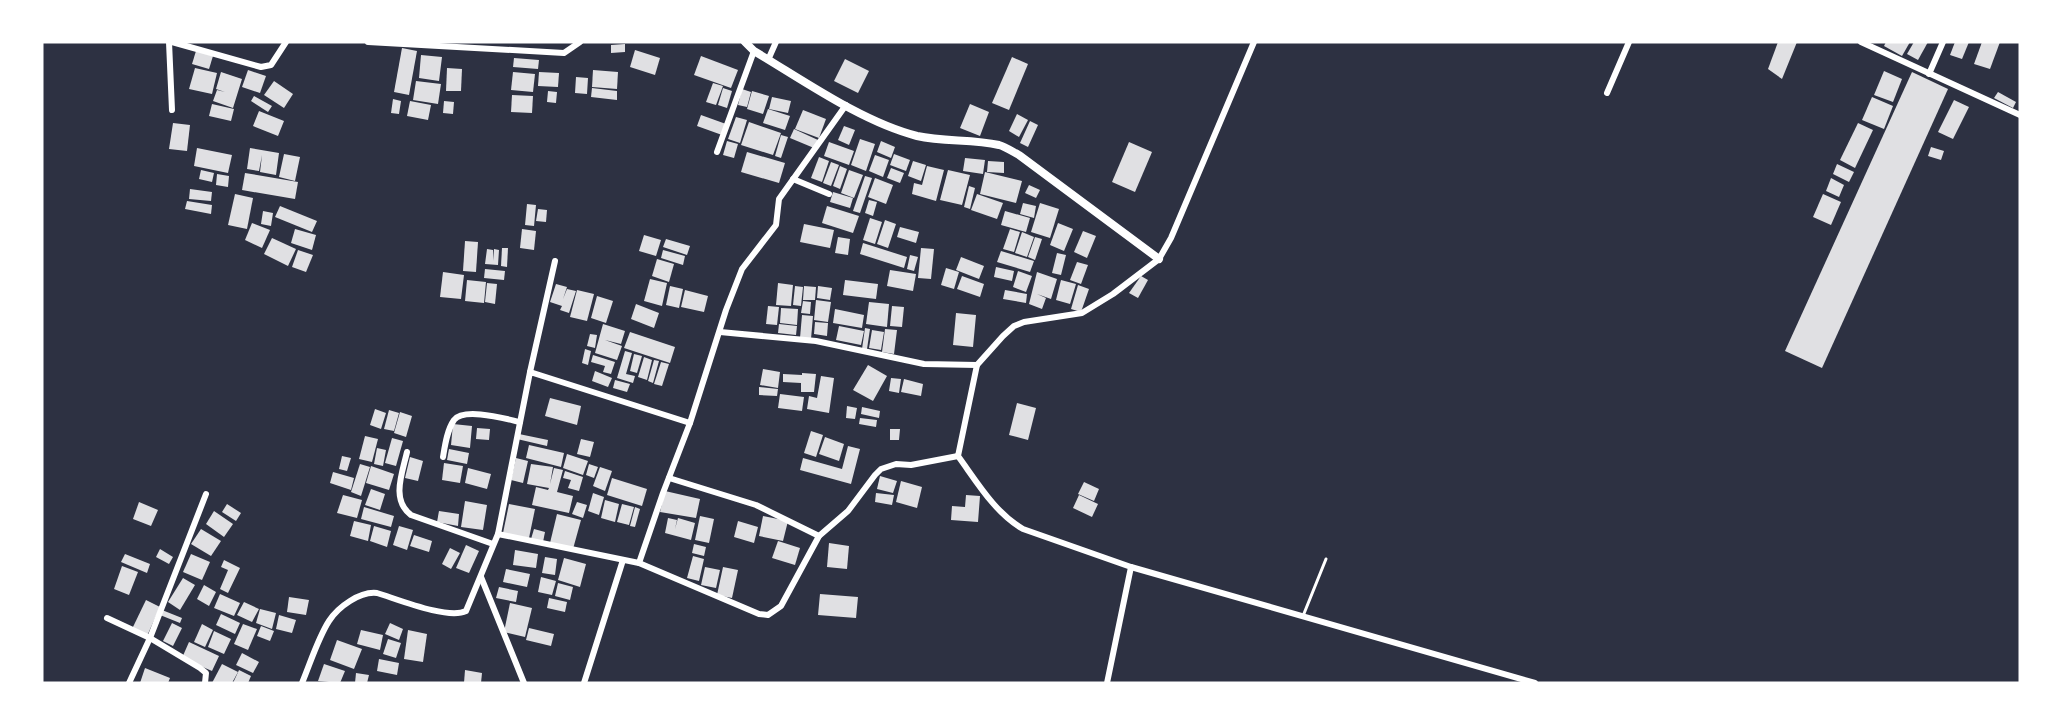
<svg xmlns="http://www.w3.org/2000/svg" width="2062" height="725" viewBox="0 0 2062 725" font-family="'Libre Baskerville',serif">
<style>
.building{fill:#e0e0e3}
.lines{fill:none;stroke-linecap:round;stroke-linejoin:round}
.service{stroke:#fff;stroke-width:3}
.minor{stroke:#fff;stroke-width:6}
.tertiary{stroke:#fff;stroke-width:8}
</style>
<rect width="100%" height="100%" fill="#2d3142"/>
<g class="building">
<path d="M1778,42H1797L1782,79L1768,69Z"/>
<path d="M1886,42H1910L1902,56L1884,46Z"/>
<path d="M1914,42H1928L1918,60L1907,54Z"/>
<path d="M1955,42H1969L1962,59L1950,55Z"/>
<path d="M1982,42H2000L1990,69L1974,64Z"/>
<path d="M625,44V52L611,53V45Z"/>
<path d="M402,48L417,51L409,95L394,92Z"/>
<path d="M635,50L660,58L655,75L630,67Z"/>
<path d="M196,51L213,56L209,69L192,64Z"/>
<path d="M421,55L442,57L439,81L419,78Z"/>
<path d="M701,56L738,70L731,88L694,75Z"/>
<path d="M1012,57L1028,64L1009,110L992,103Z"/>
<path d="M514,58L539,60L538,69L513,67Z"/>
<path d="M845,59L869,71L858,93L834,81Z"/>
<path d="M195,68L217,73L212,94L189,89Z"/>
<path d="M447,68L462,69L461,91H446Z"/>
<path d="M248,70L266,76L260,93L242,87Z"/>
<path d="M593,70L618,72L617,89L592,87Z"/>
<path d="M1884,71L1902,79L1893,102L1874,95Z"/>
<path d="M221,72L242,79L233,108L213,101L217,90L225,92L216,89Z"/>
<path d="M513,72L535,74L533,92L511,90Z"/>
<path d="M539,72L559,73L558,87L538,86Z"/>
<path d="M1912,72L1948,89L1822,368L1785,351Z"/>
<path d="M576,77L588,78L587,94L575,93Z"/>
<path d="M274,81L293,94L284,108L264,95Z"/>
<path d="M416,81L441,84L438,104L413,100Z"/>
<path d="M713,83L723,86L716,105L706,102Z"/>
<path d="M592,88L617,91V100L591,97Z"/>
<path d="M723,88L732,91L727,108L718,105Z"/>
<path d="M742,89L751,92L747,107L738,105Z"/>
<path d="M548,91L557,92L556,103L547,102Z"/>
<path d="M752,91L769,96L763,114L747,109Z"/>
<path d="M1998,92L2016,102L2013,108L1994,98Z"/>
<path d="M512,95L533,96L532,113L511,112Z"/>
<path d="M254,96L272,106L268,112L251,101Z"/>
<path d="M772,97L791,101L788,113L769,109Z"/>
<path d="M1872,97L1893,106L1884,129L1862,120Z"/>
<path d="M393,99L401,101L399,114L391,113Z"/>
<path d="M1954,100L1969,107L1953,139L1938,132Z"/>
<path d="M410,101L431,105L428,120L407,116Z"/>
<path d="M444,101L454,102L453,114L443,113Z"/>
<path d="M212,104L234,109L231,121L209,116Z"/>
<path d="M970,104L989,112L980,136L960,128Z"/>
<path d="M768,109L790,116L785,130L763,123Z"/>
<path d="M803,110L826,119L819,138L795,129Z"/>
<path d="M259,111L284,121L278,136L253,126Z"/>
<path d="M1017,114L1028,120L1019,137L1009,131Z"/>
<path d="M701,115L726,124L722,135L697,126Z"/>
<path d="M736,117L747,120L740,143L728,139Z"/>
<path d="M1030,121L1038,125L1028,147L1020,143Z"/>
<path d="M749,122L781,133L773,155L741,145Z"/>
<path d="M173,123L190,125L187,151L169,149Z"/>
<path d="M1858,123L1873,130L1855,168L1840,160Z"/>
<path d="M844,126L855,130L849,145L838,140Z"/>
<path d="M794,129L818,140L814,148L790,138Z"/>
<path d="M781,135L788,137L781,158L775,156Z"/>
<path d="M860,139L875,144L866,171L851,165Z"/>
<path d="M727,141L738,144L734,158L723,155Z"/>
<path d="M881,141L895,147L891,158L877,152Z"/>
<path d="M829,142L854,151L849,165L824,156Z"/>
<path d="M1129,142L1152,152L1135,192L1112,182Z"/>
<path d="M1931,147L1944,151L1941,160L1928,156Z"/>
<path d="M197,148L232,155L228,173L194,166Z"/>
<path d="M250,148L279,153L276,175L260,172L262,155L259,171L247,169Z"/>
<path d="M747,152L785,163L779,183L741,172Z"/>
<path d="M284,154L300,157L295,181L279,177Z"/>
<path d="M894,154L910,160L906,171L890,165Z"/>
<path d="M875,155L889,160L883,177L869,171Z"/>
<path d="M819,157L829,161L822,182L811,178Z"/>
<path d="M965,158L985,160L983,174L963,171Z"/>
<path d="M913,161L926,165L921,181L908,176Z"/>
<path d="M988,161L1004,162V173L987,172Z"/>
<path d="M831,162L839,165L831,186L823,183Z"/>
<path d="M1837,164L1854,172L1849,182L1833,174Z"/>
<path d="M840,166L847,169L840,189L833,186Z"/>
<path d="M927,166L944,170L936,201L912,194L914,183L922,185Z"/>
<path d="M891,168L904,173L900,183L887,178Z"/>
<path d="M201,170L214,173L212,182L199,179Z"/>
<path d="M849,170L863,175L854,198L841,193Z"/>
<path d="M948,170L970,175L962,205L940,200Z"/>
<path d="M985,172L1022,181L1016,203L980,194Z"/>
<path d="M245,173L298,182L295,199L242,190Z"/>
<path d="M217,174L229,176L228,187L216,185Z"/>
<path d="M865,176L872,178L860,213L853,211Z"/>
<path d="M875,178L893,185L886,204L868,197Z"/>
<path d="M1831,178L1844,185L1839,197L1826,191Z"/>
<path d="M1029,185L1040,190L1036,198L1025,193Z"/>
<path d="M969,186L975,188L970,209L964,207Z"/>
<path d="M190,189L212,192L211,201L189,199Z"/>
<path d="M833,192L853,198L850,208L830,202Z"/>
<path d="M235,194L253,198L247,229L228,225Z"/>
<path d="M977,194L1003,203L997,219L971,210Z"/>
<path d="M1823,194L1841,202L1831,225L1813,217Z"/>
<path d="M869,200L877,202L873,216L865,213Z"/>
<path d="M187,201L212,205L211,214L185,209Z"/>
<path d="M1023,203L1036,206L1034,218L1020,214Z"/>
<path d="M1040,203L1059,209L1050,238L1031,232Z"/>
<path d="M527,204L536,205L534,226L525,225Z"/>
<path d="M280,206L317,221L312,232L275,217Z"/>
<path d="M827,206L859,216L853,233L822,223Z"/>
<path d="M538,209L547,210L546,222L536,221Z"/>
<path d="M263,211L273,213L271,226L261,224Z"/>
<path d="M1005,211L1030,218L1026,232L1001,225Z"/>
<path d="M870,218L882,222L875,244L863,240Z"/>
<path d="M885,220L896,224L888,248L877,244Z"/>
<path d="M252,223L270,230L262,248L245,240Z"/>
<path d="M1058,223L1073,229L1064,251L1050,245Z"/>
<path d="M804,224L834,230L830,248L800,242Z"/>
<path d="M900,227L919,232L916,243L897,237Z"/>
<path d="M295,229L316,235L312,250L291,243Z"/>
<path d="M522,229L536,231L534,250L520,248Z"/>
<path d="M1010,229L1020,232L1014,252L1003,249Z"/>
<path d="M1083,231L1096,236L1087,258L1074,252Z"/>
<path d="M1022,232L1034,237L1027,257L1015,253Z"/>
<path d="M644,235L661,240L656,256L639,251Z"/>
<path d="M838,237L850,239L848,255L835,253Z"/>
<path d="M1035,237L1042,239L1035,260L1028,257Z"/>
<path d="M272,238L296,249L288,266L264,254Z"/>
<path d="M666,239L690,246L687,255L663,247Z"/>
<path d="M465,241L478,242L476,272L463,271Z"/>
<path d="M863,243L907,257L904,268L860,254Z"/>
<path d="M502,248H508L507,267L501,266Z"/>
<path d="M921,248L934,249L931,279L918,278Z"/>
<path d="M487,249L493,250V261L494,249L499,250L498,265L485,264Z"/>
<path d="M298,250L313,255L306,272L292,267Z"/>
<path d="M663,250L685,256L683,265L661,258Z"/>
<path d="M1001,251L1034,261L1030,272L997,262Z"/>
<path d="M1057,253L1066,255L1061,275L1052,273Z"/>
<path d="M910,255L918,257L914,271L907,269Z"/>
<path d="M961,257L984,266L979,279L956,270Z"/>
<path d="M657,259L674,264L669,282L652,276Z"/>
<path d="M1077,262L1088,265L1081,284L1070,280Z"/>
<path d="M996,267L1014,271L1012,281L994,277Z"/>
<path d="M946,268L959,272L954,289L941,285Z"/>
<path d="M485,269L505,271L504,280L484,278Z"/>
<path d="M890,270L916,274L913,291L887,286Z"/>
<path d="M1018,271L1032,276L1026,292L1013,287Z"/>
<path d="M443,272L464,275L461,299L440,297Z"/>
<path d="M1037,272L1057,279L1051,299L1037,294L1046,298L1042,309L1029,304Z"/>
<path d="M962,276L984,284L980,297L957,289Z"/>
<path d="M1141,276L1148,280L1138,298L1129,293Z"/>
<path d="M650,279L667,283L662,306L644,301Z"/>
<path d="M467,280L486,282L484,303L465,301Z"/>
<path d="M845,280L878,284L876,299L843,295Z"/>
<path d="M1061,280L1076,284L1070,304L1056,300Z"/>
<path d="M487,283L497,284L495,304L485,302Z"/>
<path d="M778,283L793,285L791,306L776,305Z"/>
<path d="M556,284L567,287L563,299L567,289L576,291L569,313L560,310L562,306L550,302Z"/>
<path d="M1078,285L1089,289L1081,312L1071,309Z"/>
<path d="M670,286L683,289L679,308L666,305Z"/>
<path d="M795,286L803,287L801,306L793,305Z"/>
<path d="M804,286L816,287L815,300H803Z"/>
<path d="M818,286L832,288L830,300L817,298Z"/>
<path d="M577,290L594,294L587,321L570,317Z"/>
<path d="M685,290L708,296L704,312L681,307Z"/>
<path d="M1005,290L1027,294L1026,303L1003,299Z"/>
<path d="M597,296L613,301L606,323L591,318Z"/>
<path d="M816,300L831,302L828,322L814,320Z"/>
<path d="M803,301L811,302L810,314L801,313Z"/>
<path d="M869,302L889,304L887,327L866,324Z"/>
<path d="M636,304L659,313L654,328L631,319Z"/>
<path d="M768,306L779,307L777,325L766,324Z"/>
<path d="M892,306L904,307L902,327L890,326Z"/>
<path d="M781,308L798,309L797,325L780,323Z"/>
<path d="M835,309L864,315L862,328L833,323Z"/>
<path d="M956,313L976,315L973,347L953,345Z"/>
<path d="M802,315L813,316L811,339L800,338Z"/>
<path d="M815,322L828,323L827,336L814,334Z"/>
<path d="M603,324L625,331L621,344L605,340L622,346L617,360L595,353Z"/>
<path d="M779,324L797,326L796,335L778,333Z"/>
<path d="M839,326L864,331L861,345L836,340Z"/>
<path d="M865,328L870,329L867,349H862Z"/>
<path d="M885,329L897,330L894,354L882,352Z"/>
<path d="M872,330L884,332L881,350L869,348Z"/>
<path d="M630,332L675,347L670,363L624,348Z"/>
<path d="M590,334L597,335L595,348L587,346Z"/>
<path d="M585,349L591,351L588,365L582,363Z"/>
<path d="M625,351L632,353L626,374L635,376L633,383L617,378Z"/>
<path d="M634,354L642,356L637,373L630,371Z"/>
<path d="M593,355L615,362L611,374L603,372L605,366L591,362Z"/>
<path d="M644,357L652,360L647,380L638,377Z"/>
<path d="M654,360L659,361L653,383L648,381Z"/>
<path d="M661,362L669,364L662,386L654,384Z"/>
<path d="M868,365L887,376L873,401L853,390Z"/>
<path d="M763,369L780,372L778,388L760,385Z"/>
<path d="M595,371L612,378L608,387L592,381Z"/>
<path d="M802,373L816,374L814,392H801V383L783,382V374L802,375Z"/>
<path d="M821,376L834,378L829,413L807,409L809,396L817,398Z"/>
<path d="M891,378L901,379L899,393L889,391Z"/>
<path d="M904,379L923,384L921,396L901,392Z"/>
<path d="M615,380L630,384L627,392L613,388Z"/>
<path d="M759,387L778,389L777,396L759,395Z"/>
<path d="M780,394L804,397L802,411L778,408Z"/>
<path d="M550,398L581,406L577,425L545,416Z"/>
<path d="M1017,403L1036,408L1028,440L1009,435Z"/>
<path d="M847,406L857,408L855,419L846,418Z"/>
<path d="M862,407L880,411L879,418L861,414Z"/>
<path d="M375,409L386,413L381,429L370,425Z"/>
<path d="M389,410L399,413L394,431L384,429Z"/>
<path d="M400,412L412,416L406,437L394,433Z"/>
<path d="M860,418L877,420L876,427L859,424Z"/>
<path d="M453,424L472,426L470,448L451,445Z"/>
<path d="M477,428L490,429L489,440L476,439Z"/>
<path d="M890,429H900L899,440H890Z"/>
<path d="M811,431L823,435L816,457L804,453Z"/>
<path d="M519,434L548,440L547,446L517,439Z"/>
<path d="M365,436L378,439L372,462L359,459Z"/>
<path d="M825,437L844,444L839,461L819,454Z"/>
<path d="M392,438L403,441L396,466L385,463Z"/>
<path d="M581,439L594,442L590,457L577,454Z"/>
<path d="M529,445L564,453L561,467L526,458Z"/>
<path d="M848,446L860,449L851,484L800,470L803,458L842,469Z"/>
<path d="M377,448L386,450L383,466L374,464Z"/>
<path d="M449,449L469,453L467,464L447,460Z"/>
<path d="M567,454L588,461L583,475L563,468Z"/>
<path d="M342,456L351,458L347,471L339,469Z"/>
<path d="M410,457L423,461L418,481L405,478Z"/>
<path d="M516,458L528,461L523,483L511,480Z"/>
<path d="M444,463L463,466L460,483L442,480Z"/>
<path d="M360,464L370,467L361,496L351,492Z"/>
<path d="M531,464L553,467L550,484L554,468L563,470L557,492L573,496L569,513L532,505L536,487L548,490L549,488L527,484Z"/>
<path d="M589,464L598,467L594,478L586,475Z"/>
<path d="M371,466L394,474L389,490L366,483Z"/>
<path d="M600,467L612,471L605,491L593,486Z"/>
<path d="M468,468L491,474L487,489L465,483Z"/>
<path d="M565,471L583,477L579,491L568,488L571,480L563,478Z"/>
<path d="M333,472L354,478L351,490L330,483Z"/>
<path d="M880,476L897,481L893,493L877,489Z"/>
<path d="M612,478L647,489L642,506L607,495Z"/>
<path d="M901,481L922,487L917,508L896,502Z"/>
<path d="M1084,482L1099,489L1094,501L1078,494Z"/>
<path d="M371,489L385,494L380,510L365,505Z"/>
<path d="M665,491L700,499L696,518L660,512Z"/>
<path d="M593,493L604,497L599,515L588,511Z"/>
<path d="M876,493L894,495L892,505L875,502Z"/>
<path d="M343,495L362,500L357,518L337,513Z"/>
<path d="M966,495L980,496L978,522L951,520L952,506L965,507Z"/>
<path d="M1079,495L1098,504L1092,517L1073,508Z"/>
<path d="M605,500L619,504L615,522L601,518Z"/>
<path d="M465,501L487,505L483,530L461,527Z"/>
<path d="M139,502L158,510L151,526L133,519Z"/>
<path d="M577,502L587,505L583,518L572,514Z"/>
<path d="M227,504L241,513L236,521L222,512Z"/>
<path d="M509,504L535,509L529,538L503,533Z"/>
<path d="M622,504L634,507L629,525L617,522Z"/>
<path d="M364,507L394,516L391,527L361,519Z"/>
<path d="M635,507L640,509L635,527L630,526Z"/>
<path d="M214,511L233,524L224,537L206,524Z"/>
<path d="M439,511L459,514L458,526L437,522Z"/>
<path d="M557,514L581,520L573,549L550,543Z"/>
<path d="M700,516L714,519L709,543L695,540Z"/>
<path d="M763,516L788,521L783,541L759,536Z"/>
<path d="M668,518L677,520L675,529L678,518L695,523L691,540L665,533Z"/>
<path d="M354,521L371,525L368,541L350,536Z"/>
<path d="M738,521L758,527L754,543L734,537Z"/>
<path d="M374,526L391,531L387,547L370,541Z"/>
<path d="M399,526L413,530L407,550L393,545Z"/>
<path d="M201,529L221,541L211,556L191,544Z"/>
<path d="M534,529L545,532L543,542L531,539Z"/>
<path d="M414,535L432,541L429,552L410,546Z"/>
<path d="M778,541L800,548L795,565L772,558Z"/>
<path d="M829,543L849,546L847,569L827,567Z"/>
<path d="M694,544L706,547L704,556L692,553Z"/>
<path d="M466,545L479,551L469,573L456,568Z"/>
<path d="M450,548L460,553L451,569L442,564Z"/>
<path d="M160,549L173,557L169,564L156,557Z"/>
<path d="M515,550L538,554L536,568L513,565Z"/>
<path d="M125,554L150,564L147,573L121,562Z"/>
<path d="M191,554L210,562L202,580L183,572Z"/>
<path d="M693,556L704,559L699,581L687,578Z"/>
<path d="M545,557L557,559L555,575L542,573Z"/>
<path d="M564,558L586,564L580,587L558,580Z"/>
<path d="M224,560L240,568L228,593L220,589L228,570L221,567Z"/>
<path d="M122,566L138,572L129,595L114,589Z"/>
<path d="M705,567L720,570L716,588L701,585Z"/>
<path d="M723,567L738,570L732,598L717,595Z"/>
<path d="M506,569L530,574L527,587L503,582Z"/>
<path d="M541,577L556,581L552,595L538,592Z"/>
<path d="M183,578L195,585L180,610L168,602Z"/>
<path d="M558,583L573,587L570,600L555,596Z"/>
<path d="M204,585L216,592L209,606L197,599Z"/>
<path d="M499,587L518,591L516,602L496,598Z"/>
<path d="M220,594L240,603L234,616L214,608Z"/>
<path d="M820,594L858,597L856,618L818,615Z"/>
<path d="M289,597L309,600L306,615L287,612Z"/>
<path d="M549,598L567,602L565,612L547,608Z"/>
<path d="M146,600L160,607L147,636L132,629Z"/>
<path d="M244,602L259,609L252,622L237,615Z"/>
<path d="M510,603L532,608L525,637L504,632Z"/>
<path d="M260,609L276,613L272,629L256,623Z"/>
<path d="M162,610L182,618L180,623L160,615Z"/>
<path d="M221,614L240,623L235,634L216,625Z"/>
<path d="M279,615L296,620L292,633L276,629Z"/>
<path d="M172,623L182,628L173,646L163,641Z"/>
<path d="M390,623L403,629L399,640L385,634Z"/>
<path d="M202,624L213,630L205,647L194,642Z"/>
<path d="M243,624L257,629L248,650L234,644Z"/>
<path d="M261,626L274,631L270,641L257,636Z"/>
<path d="M529,628L554,634L551,646L526,640Z"/>
<path d="M361,630L383,635L380,650L357,644Z"/>
<path d="M408,630L427,634L423,662L404,659Z"/>
<path d="M214,631L231,639L224,654L208,647Z"/>
<path d="M388,639L401,643L396,658L383,654Z"/>
<path d="M337,640L362,649L354,669L330,660Z"/>
<path d="M189,642L219,656L212,671L182,658Z"/>
<path d="M242,653L259,662L253,673L236,665Z"/>
<path d="M379,659L399,663L397,675L377,671Z"/>
<path d="M222,664L238,672L232,683H212Z"/>
<path d="M324,664L345,671L340,683L318,681Z"/>
<path d="M145,668L170,678L168,683H140Z"/>
<path d="M239,670L251,676L248,683H233Z"/>
<path d="M465,670L482,673L481,683H464Z"/>
<path d="M356,673L369,675L367,683H355Z"/>
</g>
<g class="lines">
<path class="service" d="M1303,616L1326,559"/>
<g class="minor">
<path d="M169,42L172,110"/>
<path d="M172,42L261,67L271,65L286,42"/>
<path d="M368,42L564,53L580,42"/>
<path d="M1861,42L2020,115"/>
<path d="M768,60L776,42"/>
<path d="M1929,74L1943,42"/>
<path d="M1607,93L1629,42"/>
<path d="M717,152L754,51"/>
<path d="M793,179L829,194"/>
<path d="M720,332L816,341L924,364L977,365"/>
<path d="M530,372L555,261"/>
<path d="M407,452C402,474 391,500 411,515L493,544"/>
<path d="M443,457C445,445 447,430 454,420C464,407 506,419 520,422"/>
<path d="M669,478L756,505L819,536"/>
<path d="M498,534L639,563L759,614L768,615L781,606L819,536L848,511L875,475L881,469L896,464L911,465L958,456"/>
<path d="M639,563L663,493L690,423L726,310L742,269L776,225L779,199L846,105"/>
<path d="M1131,567L1535,683"/>
<path d="M481,577L524,683"/>
<path d="M107,618L150,638L200,668L206,673L205,683"/>
<path d="M129,683L150,638L206,494"/>
<path d="M302,683C310,664 318,638 329,621C338,607 360,591 377,593C397,599 448,620 466,611L498,534L530,372L690,423"/>
<path d="M584,683L623,560"/>
<path d="M1107,683L1131,567L1023,529C995,513 977,482 958,456L977,365L1003,336L1014,326L1024,322L1082,313L1113,294L1159,259L1171,238L1254,42"/>
</g>
<path class="tertiary" d="M745,42L754,51C803,80 862,122 917,136C944,142 972,139 999,145C1006,147 1013,152 1019,155L1159,259"/>
</g>
<rect width="2062" height="725" fill="none" stroke="#ffffff" stroke-width="87"/>
</svg>
